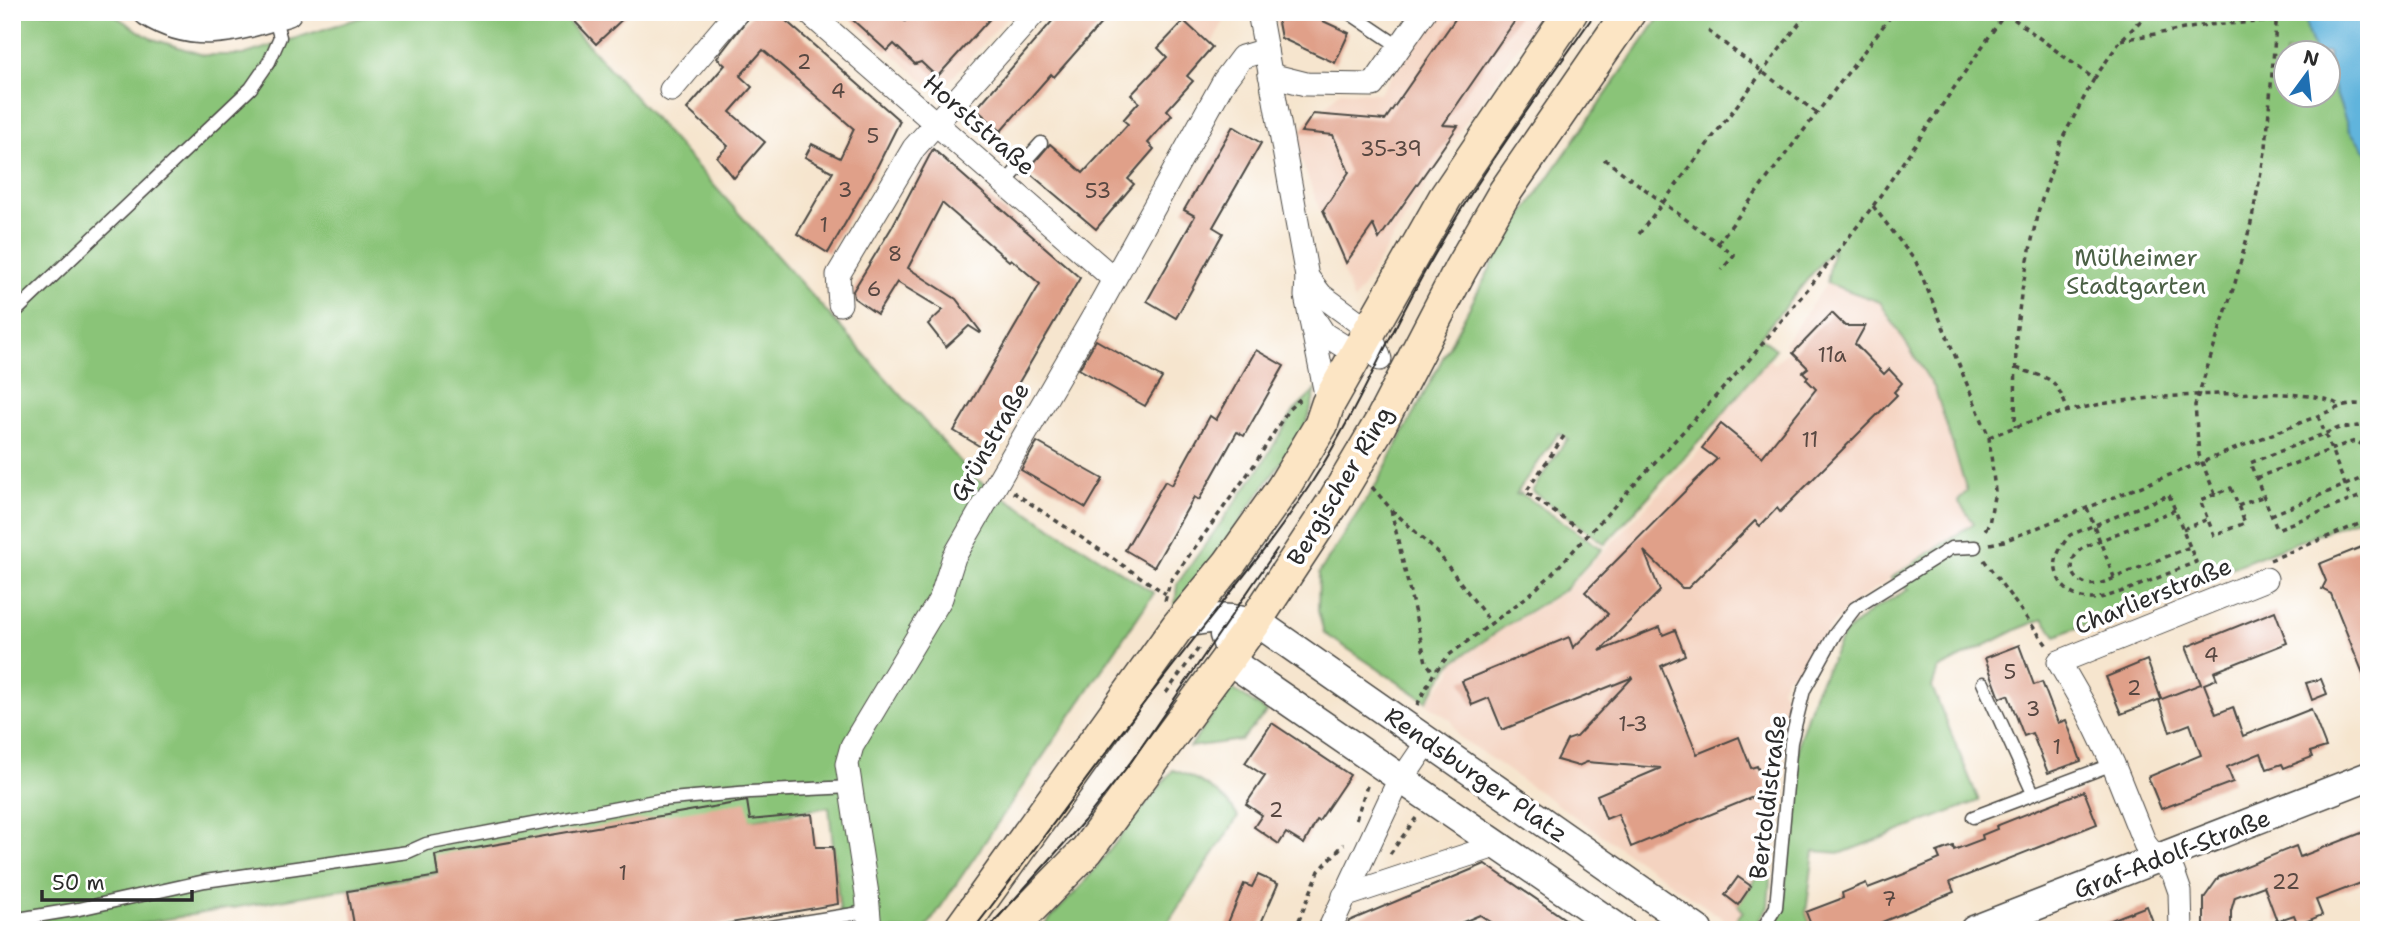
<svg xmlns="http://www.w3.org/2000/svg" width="2381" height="942" viewBox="0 0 2381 942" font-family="'Shantell Sans',sans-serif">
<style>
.built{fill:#f4d3c0}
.green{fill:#8ac478;stroke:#5a7852;stroke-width:2;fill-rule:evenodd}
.water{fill:#60b4dc;stroke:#467084;stroke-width:2}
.building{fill:#e0a089}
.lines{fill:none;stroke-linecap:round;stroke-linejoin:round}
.service-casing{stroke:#494743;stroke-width:15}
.minor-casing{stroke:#494743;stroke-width:25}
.tertiary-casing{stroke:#494743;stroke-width:31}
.secondary-casing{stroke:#494743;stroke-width:36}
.path{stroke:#494743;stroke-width:3.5;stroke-dasharray:5 5;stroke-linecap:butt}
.service{stroke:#fff;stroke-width:12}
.minor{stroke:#fff;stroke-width:23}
.tertiary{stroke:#fff;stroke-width:28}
.secondary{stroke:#fce5c4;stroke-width:33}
.tram{stroke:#2b2b2b;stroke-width:2}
.labels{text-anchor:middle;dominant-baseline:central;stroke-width:7;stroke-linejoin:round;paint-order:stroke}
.number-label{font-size:21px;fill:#584842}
.street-label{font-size:24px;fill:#2b2b2b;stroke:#fff}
.park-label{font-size:24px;fill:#4c6146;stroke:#fff}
</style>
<rect width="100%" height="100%" fill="#fff"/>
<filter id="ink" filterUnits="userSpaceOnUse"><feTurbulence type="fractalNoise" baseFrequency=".0143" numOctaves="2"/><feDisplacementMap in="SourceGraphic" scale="14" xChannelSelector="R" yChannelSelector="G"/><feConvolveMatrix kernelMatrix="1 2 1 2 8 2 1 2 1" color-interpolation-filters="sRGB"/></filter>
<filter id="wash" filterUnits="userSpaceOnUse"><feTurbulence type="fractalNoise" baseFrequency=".00686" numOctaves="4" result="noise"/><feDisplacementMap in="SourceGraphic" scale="28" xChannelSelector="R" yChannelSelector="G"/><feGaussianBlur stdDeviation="1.57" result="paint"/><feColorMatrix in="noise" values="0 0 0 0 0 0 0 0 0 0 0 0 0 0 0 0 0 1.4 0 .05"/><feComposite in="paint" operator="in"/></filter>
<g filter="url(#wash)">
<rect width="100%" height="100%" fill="#f6e5ce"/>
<g class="built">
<path d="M845,12H1012L942,89L934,90Z"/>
<path d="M1175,12H1229L1211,45Z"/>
<path d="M1434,12H1542L1454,139L1354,301L1294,141L1340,91L1380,93Z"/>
<path d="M1827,283L1879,302L1935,389L1967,491L1958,501L1974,523L1848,607L1825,634L1808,667L1794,674L1787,675L1781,688L1788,701L1790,715L1778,782L1772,855L1738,905L1743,911L1732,925L1458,736L1452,721L1426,703L1451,674L1453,664L1509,625L1565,592L1702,448L1718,428L1715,425L1748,385L1742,377L1763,353L1774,364L1789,350L1784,344Z"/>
</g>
<g class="green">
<path d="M12,12H109L150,38L203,55H243L378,12H559L976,479L1154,593L925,930H842L829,807L103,930H12Z"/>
<path d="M1663,12H2369V514L2056,636L2043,619L2018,629L1938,669L1932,687L1979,801L1842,853L1814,851L1806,913L1812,930H1771L1783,907L1799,740L1815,692L1844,634L1872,610L1909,589L1891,578L1974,523L1958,501L1967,491L1935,389L1880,302L1827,283L1833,248L1760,337L1776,349L1714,425L1605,544L1532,491L1567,439L1569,440L1559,433L1516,494L1519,495L1520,493L1602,549L1564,590L1510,623L1452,663L1426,701L1324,633L1318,611L1319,573L1377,483L1495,259L1524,213ZM2286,52H2328V94H2286Z"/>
<path d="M1316,390L1308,419L1298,438L1174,616L1177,584L1260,468L1294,411Z"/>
<path d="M1231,688L1267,712L1241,740L1190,747Z"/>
<path d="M1173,770C1197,777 1226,795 1238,817L1163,930H1039L1082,885Z"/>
<path d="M1772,855L1768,907L1754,928L1739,930L1732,925L1743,911L1738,905Z"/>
</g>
<path class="water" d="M2308,12H2364L2369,17V155L2349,130L2329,74L2328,52H2316C2308,39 2306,29 2306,14Z"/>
<g id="blocks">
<g class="building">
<path d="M566,12H630L596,44Z"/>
<path d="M753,12H776L900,121L872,177L828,253L797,234L833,172L805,157L812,144L840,158L854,129L763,50L740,76L752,87L730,112L765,142L734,178L717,157L728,146L687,109L725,65L717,58Z"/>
<path d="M844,12H895L905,21L913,12H996L937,77L921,62L915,64L894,44L887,51Z"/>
<path d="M1060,12H1111L1054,77L1051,74L1001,131L976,109Z"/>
<path d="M1276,12H1309L1310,15L1349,33L1335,63L1281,38Z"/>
<path d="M1460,12H1521L1443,125L1458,126L1379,239L1373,225L1346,263L1323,210L1349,172L1333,135L1301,132L1313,114L1385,120Z"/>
<path d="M1184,21L1212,47L1187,76L1193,81L1167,110L1172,115L1148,143L1154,149L1128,179L1134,184L1096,229L1027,171L1050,144L1083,173L1128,124L1123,120L1139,102L1131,95L1167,57L1158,48Z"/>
<path d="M1233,126L1261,143L1213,227L1223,233L1176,318L1147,301L1195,216L1184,210Z"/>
<path d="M933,149L1080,278L981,447L954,431L1040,284L1011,259L1009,261L942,203L908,268L956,299L981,332L980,333L969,326L946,347L928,324L943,310L897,282L877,314L854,298L853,291L892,227Z"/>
<path d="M1832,313L1845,326H1865L1855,344L1884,374L1889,369L1902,383L1894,392L1897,395L1780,512L1777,508L1760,526L1755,521L1688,588H1682L1644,551L1660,591L1600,651L1660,627L1663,635L1675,630L1685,655L1661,666L1697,754L1739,737L1751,768L1757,766L1768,791L1631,847L1618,814L1606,819L1597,795L1661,768L1587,762L1578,766L1557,760L1567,740L1576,737L1633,677L1502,730L1489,698L1472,705L1462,681L1569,637L1573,648L1608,614L1585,592L1717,459L1702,448L1721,424L1762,457L1816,389L1806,379L1808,377L1803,372L1808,368L1793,353Z"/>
<path d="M1096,340L1162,378L1145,406L1079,369Z"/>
<path d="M1256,350L1284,366L1244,436L1237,432L1199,500L1194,497L1154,567L1125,550L1165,481L1172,485L1210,416L1216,420Z"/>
<path d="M1037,442L1103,479L1086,508L1021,470Z"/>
<path d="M2369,544V686H2368L2331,594L2322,589L2326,581L2319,564Z"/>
<path d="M2275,611L2287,643L2214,672L2217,679L2204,684L2216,714L2233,707L2243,736L2311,709L2326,747L2310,752L2312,757L2284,768L2282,764L2267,769L2261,753L2227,767L2233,782L2161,809L2148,777L2201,755L2190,724L2170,732L2159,700L2201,684L2186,647Z"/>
<path d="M2019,645L2034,685L2042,682L2058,723L2066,720L2081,761L2048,773L2032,733L2024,736L2008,695L2000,698L1985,658Z"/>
<path d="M2147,660L2161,699L2121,714L2106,677Z"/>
<path d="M2321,679L2327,694L2312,700L2306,683Z"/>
<path d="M1272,723L1350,775L1319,821L1317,820L1304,844L1286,833L1279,844L1254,827L1262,815L1246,804L1265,776L1245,763Z"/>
<path d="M2084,791L2097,824L1950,882L1954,892L1863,930H1813L1806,912L1843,898L1842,893L1866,883L1868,888L1907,873L1940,859L1937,852L1953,846L1954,850L1983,839L1982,835L1997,829L1996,826Z"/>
<path d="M747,801L750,820L812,814L816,847H833L838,904L691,930H355L348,891L438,876L435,855Z"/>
<path d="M2369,830V880L2316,900L2322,915L2298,925L2294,915L2277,921L2264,886L2235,897L2231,911V930H2204V898L2219,877L2296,846L2300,857Z"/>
<path d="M1485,864L1581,930H1503L1480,915L1444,930H1345L1349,921Z"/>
<path d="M1258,875L1278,884L1258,930H1225L1244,884L1252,887Z"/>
<path d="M1738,877L1751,886L1738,905L1725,895Z"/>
<path d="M2147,906L2156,930H2088V929Z"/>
</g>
</g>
</g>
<g filter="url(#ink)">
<use href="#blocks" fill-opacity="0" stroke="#494743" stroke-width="2"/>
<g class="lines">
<g class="service-casing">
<g id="service">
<path d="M1351,14L1400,47"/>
<path d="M1005,183L1041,143"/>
<path d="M12,315L251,88L269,62L280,37L274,16"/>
<path d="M1983,683L2033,793"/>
<path d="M1973,817L2113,764"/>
<path d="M12,920L79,909L205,881L408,852L426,844L660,800L750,792L851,787"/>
<path d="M752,930L873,911"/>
<path d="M1762,930L1776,907L1791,742L1804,690L1835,634L1855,608L1951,548L1975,547"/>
</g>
</g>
<g class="minor-casing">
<g id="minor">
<path d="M808,12L1114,279"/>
<path d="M1259,12L1307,277L1306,296L1328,404"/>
<path d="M1270,75L1306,84L1373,85L1424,12"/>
<path d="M671,90L737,12"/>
<path d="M1307,277L1321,295L1369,330L1380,359"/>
<path d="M840,304L838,275L914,148L1035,12"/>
<path d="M1311,314L1324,334L1356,354"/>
<path d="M1344,896L1498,845"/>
<path d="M870,930L867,894L847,764L852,746L941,598L954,557L1095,314L1224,81L1242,57L1266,50"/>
<path d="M1329,930L1394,791L1428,741"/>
<path d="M2181,930L2180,892L2173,872L2157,859L2145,844L2113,764L2089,714L2059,662L2266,579"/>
</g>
</g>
<g class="tertiary-casing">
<g id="tertiary">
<path d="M148,12C196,42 237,27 287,12"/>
<path d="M1178,626C1208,615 1238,616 1267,629L1698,930"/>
<path d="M1224,635L1231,655L1240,668L1621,930"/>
<path d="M1974,930L2369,776"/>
</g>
</g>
<g class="secondary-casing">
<g id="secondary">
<path d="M960,930L1178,626L1229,564L1283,488L1321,425L1328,404L1445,198L1571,12"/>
<path d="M1009,930L1087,850L1254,623L1335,500L1380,424L1460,270L1505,192L1629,12"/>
</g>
</g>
<g class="path">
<path d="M2136,12L2137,23"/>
<path d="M2006,13L2094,79L2061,141L2037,215L2021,295L2016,335L2015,427"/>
<path d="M1708,31L1817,113"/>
<path d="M2121,40L2207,25L2277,21L2293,12"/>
<path d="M2094,79L2121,40L2150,12"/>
<path d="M1604,159L1734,255L1722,270"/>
<path d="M1873,206L1916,262L1989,437L1995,491L1989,524L1983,533"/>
<path d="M1639,234L1808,12"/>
<path d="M1718,243L1894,12"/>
<path d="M2016,368C2051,380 2054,374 2068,411"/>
<path d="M2318,416L2351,500"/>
<path d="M2369,429L2358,426L2339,428L2250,463L2277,529L2369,493"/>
<path d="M1564,436L1526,492L1587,535"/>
<path d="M1989,437C2026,422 2063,411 2102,404C2136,397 2320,383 2339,406"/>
<path d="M2256,478L2348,443L2356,441L2369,449"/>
<path d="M1372,487L1390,508L1438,553L1491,623"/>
<path d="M2231,488L2245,523L2214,535L2200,500Z"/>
<path d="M1013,492L1166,594"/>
<path d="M2215,494L2199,455L2195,405L2235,283L2251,223L2266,147L2277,12"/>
<path d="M2169,495L2196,562C2175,570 2108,601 2089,599C2074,598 2061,588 2057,574C2052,559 2061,546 2070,535Z"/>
<path d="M2238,506L2264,496"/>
<path d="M2087,508L2114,577"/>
<path d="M1391,510L1426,662L1434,673"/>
<path d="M2175,510L2084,547C2062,561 2073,589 2098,584C2107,582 2116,577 2124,574C2146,565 2168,556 2190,547"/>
<path d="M2271,515L2365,477L2369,472"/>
<path d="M2183,529L2208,519"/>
<path d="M1990,544L2004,541L2340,407L2355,404L2369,405"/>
<path d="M1984,560L2048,647"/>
<path d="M2270,560L2369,520"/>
<path d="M1165,601L1170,582L1252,468L1288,410L1300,399"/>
<path d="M1166,693L1201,645"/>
<path d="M1417,705L1434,673L1449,655L1528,596L1550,576L1749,360L1825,268L1873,206L2006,12"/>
<path d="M1356,819L1368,783"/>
<path d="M1390,854L1416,818"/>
<path d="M1295,930L1319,871L1344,844"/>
</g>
<use href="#service" class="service"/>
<use href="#minor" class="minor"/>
<use href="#tertiary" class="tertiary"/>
<use href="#secondary" class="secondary"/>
<g class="tram">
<path d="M973,930C1036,849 1095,765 1158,685C1209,618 1264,555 1310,485C1357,413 1389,333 1432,259C1480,173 1540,93 1596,12"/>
<path d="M987,930L1084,821L1131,762L1277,549"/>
</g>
</g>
</g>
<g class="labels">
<g class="number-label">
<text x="804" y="62">2</text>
<text x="838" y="91">4</text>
<text x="873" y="136">5</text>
<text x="1391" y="149">35-39</text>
<text x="845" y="190">3</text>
<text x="1098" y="191">53</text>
<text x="824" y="225">1</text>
<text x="895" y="254">8</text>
<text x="874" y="289">6</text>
<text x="1832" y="355">11a</text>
<text x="1810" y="440">11</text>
<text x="2211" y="655">4</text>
<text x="2010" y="672">5</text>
<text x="2134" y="688">2</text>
<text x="2033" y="709">3</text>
<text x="1633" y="724">1-3</text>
<text x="2057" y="747">1</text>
<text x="1276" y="810">2</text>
<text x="623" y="873">1</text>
<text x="2286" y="882">22</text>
<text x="1889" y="899">7</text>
</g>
<g class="street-label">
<text transform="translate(979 125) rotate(41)">Horststraße</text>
<text transform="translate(990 442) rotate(-60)">Grünstraße</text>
<text transform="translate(1340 486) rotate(-59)">Bergischer Ring</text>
<text transform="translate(2153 596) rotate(-22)">Charlierstraße</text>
<text transform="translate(1476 775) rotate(35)">Rendsburger Platz</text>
<text transform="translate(1768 797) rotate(-83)">Bertoldistraße</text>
<text transform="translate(2172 854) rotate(-21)">Graf-Adolf-Straße</text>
</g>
<g class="park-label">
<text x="2136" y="258">Mülheimer<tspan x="2136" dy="28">Stadtgarten</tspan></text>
</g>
</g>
<rect width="2381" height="942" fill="none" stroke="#fff" stroke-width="42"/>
<g transform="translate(2307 74) rotate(15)"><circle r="33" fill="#ffffff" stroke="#aaaaaa" stroke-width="2"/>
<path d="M0-5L12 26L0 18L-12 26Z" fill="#1f6fb2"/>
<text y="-10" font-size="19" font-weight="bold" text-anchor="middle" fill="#2b2b2b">N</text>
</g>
<path d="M42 890v10h150v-10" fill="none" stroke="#2b2b2b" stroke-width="3.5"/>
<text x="52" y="890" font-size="21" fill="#2b2b2b" stroke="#ffffff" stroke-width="5" paint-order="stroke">50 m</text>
</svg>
